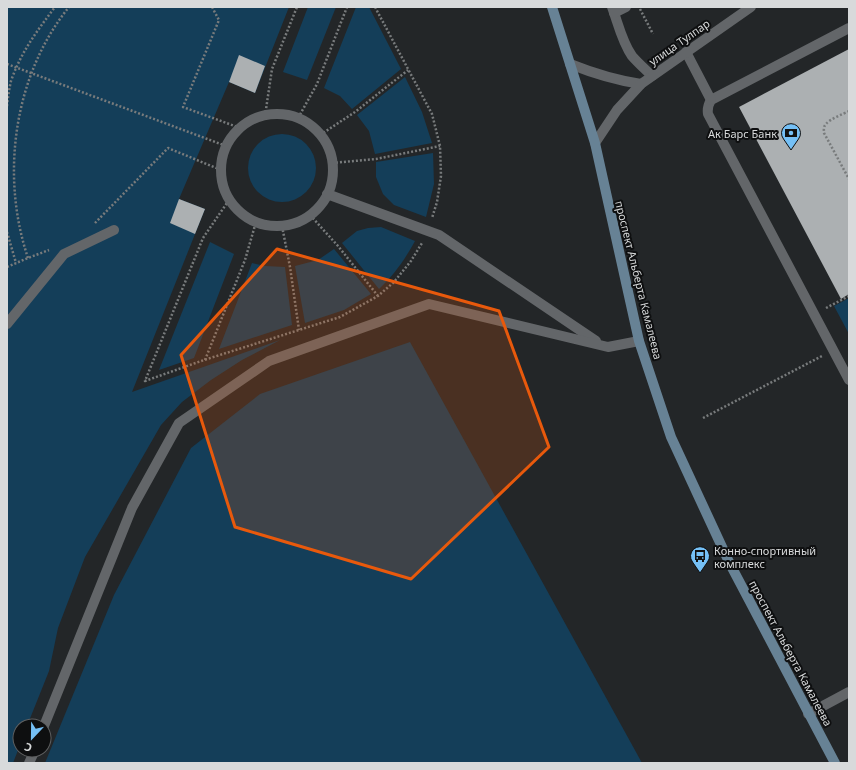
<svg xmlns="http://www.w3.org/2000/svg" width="856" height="770" viewBox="0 0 856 770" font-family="'Noto Sans',sans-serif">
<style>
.green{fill:#143e59}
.building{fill:#acb0b2}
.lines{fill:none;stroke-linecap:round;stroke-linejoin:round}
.path{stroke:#787b7c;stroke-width:2.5;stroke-dasharray:2 2;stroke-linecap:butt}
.service{stroke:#636669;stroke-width:10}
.minor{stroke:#636669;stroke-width:10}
.secondary{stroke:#678295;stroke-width:10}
.marked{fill:#e8590c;fill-opacity:0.2;stroke:#e8590c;stroke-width:3;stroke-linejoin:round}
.labels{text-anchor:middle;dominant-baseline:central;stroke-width:4;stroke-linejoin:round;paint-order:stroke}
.street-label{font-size:11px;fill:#d8dadb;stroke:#0e0f10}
.poi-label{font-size:11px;fill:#d8dadb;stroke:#0e0f10;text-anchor:end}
</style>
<rect width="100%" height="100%" fill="#232628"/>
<g class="green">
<path d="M7,7H289L255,93L229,82L179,199L205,209L132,392L280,340L242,360L211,380L182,402L161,425L85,557L58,628L49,671L27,726H20V745L13,763H7Z"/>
<path d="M308,7H336L307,80L283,72Z"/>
<path d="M356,7H369L401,69L352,109L340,96L324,88Z"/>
<path d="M405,77L422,112L432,143L375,154L369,131L357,115Z"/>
<circle cx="282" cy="168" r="34"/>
<path d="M433,153L434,184L426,217L394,205L383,194L376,177V162Z"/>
<path d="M381,227L415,241C405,259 395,274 379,289L342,243L357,231L368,228Z"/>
<path d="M210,242L234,254L194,358L159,370Z"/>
<path d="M334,249L371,294L344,310L305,323L295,266L318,260Z"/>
<path d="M252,263L265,266L285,267L292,325L219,349Z"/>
<path d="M849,298V334L834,306Z"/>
<path d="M410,342L642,763H45L114,595L191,448L260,394Z"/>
</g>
<g class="building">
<path d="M849,49V294L841,299L739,107Z"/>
<path d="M239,55L265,66L255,93L229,82Z"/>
<path d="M179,199L205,209L195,234L170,223Z"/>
</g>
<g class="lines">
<g class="path">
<path d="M212,7L219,20L183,107L240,128"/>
<path d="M375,7L432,114L440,146L441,176L437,202L432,218"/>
<path d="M640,9L653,34"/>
<path d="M7,64L226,146"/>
<path d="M7,106C8,98 9,89 11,81C21,52 37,31 55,7"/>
<path d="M849,111C843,114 830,119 826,124C823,127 824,130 824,133L849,179"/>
<path d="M265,116L272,69L297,7"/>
<path d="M298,118L317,84L347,7"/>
<path d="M320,135L355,112L408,70"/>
<path d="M332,163L376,159L440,146"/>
<path d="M229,200L203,238L145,381L204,360L340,317L378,296L394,282L411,261L422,243"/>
<path d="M310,215L338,246L378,296"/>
<path d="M95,223L168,148L221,170"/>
<path d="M282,226L290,267L299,330"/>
<path d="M7,232L16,263"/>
<path d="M28,258C0,175 14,75 69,7"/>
<path d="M7,267L28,258L49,250"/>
<path d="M826,308L849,296"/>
<path d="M205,360L245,260L256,222"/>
<path d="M703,418L822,356"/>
</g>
<g class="service">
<path d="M612,7C618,23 622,42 632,56C638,63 645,69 652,76"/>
<path d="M614,13L626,7"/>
<path d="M849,28L711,100C708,105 707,108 708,114L849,380"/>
<path d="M686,52L711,100"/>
<circle cx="277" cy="170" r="56"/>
<path d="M327,194L439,235L596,341"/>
<path d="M7,324L64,254L114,230"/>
<path d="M44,726L132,508L179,423L269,361L429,304L608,347L639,341"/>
<path d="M29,763L35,750"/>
</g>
<g class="minor">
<path d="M570,64C595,74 614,80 641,84"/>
<path d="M595,143L617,110L641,84L751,7"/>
<path d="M808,714L849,692"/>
</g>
<path class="secondary" d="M552,7L595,143L639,341L671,437L729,562L835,763"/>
</g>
<path class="marked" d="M277,249L499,311L549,447L411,579L235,527L181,355Z"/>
<defs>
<g id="bank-pin" transform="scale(1)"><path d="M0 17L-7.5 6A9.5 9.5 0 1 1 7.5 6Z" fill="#75c0f6" stroke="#0e0f10"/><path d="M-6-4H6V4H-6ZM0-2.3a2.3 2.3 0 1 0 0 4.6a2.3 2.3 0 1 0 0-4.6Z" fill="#111"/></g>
<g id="bus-pin" transform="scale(1)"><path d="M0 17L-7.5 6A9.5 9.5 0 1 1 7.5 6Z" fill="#75c0f6" stroke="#0e0f10"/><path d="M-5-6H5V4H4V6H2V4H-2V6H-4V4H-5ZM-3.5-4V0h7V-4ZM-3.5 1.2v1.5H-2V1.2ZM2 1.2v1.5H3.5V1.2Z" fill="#111"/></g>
</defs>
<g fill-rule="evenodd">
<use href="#bank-pin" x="791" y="133"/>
<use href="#bus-pin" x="700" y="556"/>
</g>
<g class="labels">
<g class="street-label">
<text transform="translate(679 42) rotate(-35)">улица Тулпар</text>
<text transform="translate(639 280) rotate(76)">проспект Альберта Камалеева</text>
<text transform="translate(791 653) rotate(62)">проспект Альберта Камалеева</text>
</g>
<g class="poi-label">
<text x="777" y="133">Ак Барс Банк</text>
<text x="714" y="550" text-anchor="start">Конно-спортивный<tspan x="714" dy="13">комплекс</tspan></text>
</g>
</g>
<rect width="856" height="770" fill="none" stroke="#d8dadb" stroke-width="16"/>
<g transform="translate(32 738) rotate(202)"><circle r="19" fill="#0e0f10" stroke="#5f6061"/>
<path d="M0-3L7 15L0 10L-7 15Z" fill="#75c0f6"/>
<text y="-6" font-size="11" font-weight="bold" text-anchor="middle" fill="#d8dadb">С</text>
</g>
</svg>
